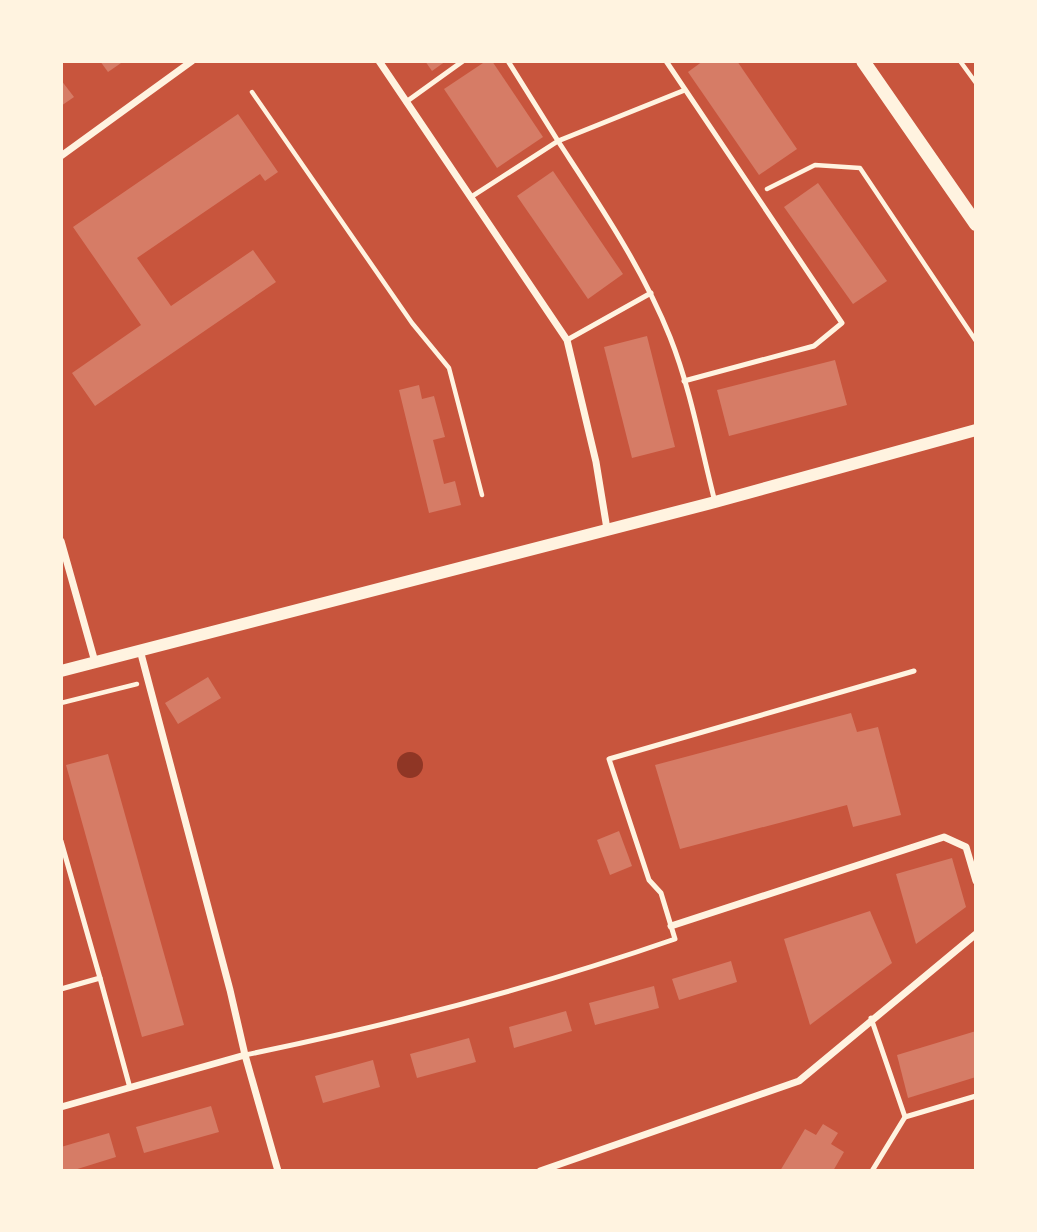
<svg xmlns="http://www.w3.org/2000/svg" width="1037" height="1232" viewBox="0 0 1037 1232" font-family="Overpass,sans-serif">
<style>
.water{fill:#8f3625}
.building{fill:#d67c66}
.lines{fill:none;stroke-linecap:round;stroke-linejoin:round}
.path{stroke:#fff3e0;stroke-width:4.5}
.service{stroke:#fff3e0;stroke-width:5}
.minor{stroke:#fff3e0;stroke-width:7}
.tertiary{stroke:#fff3e0;stroke-width:12}
.secondary{stroke:#fff3e0;stroke-width:14}
</style>
<rect width="100%" height="100%" fill="#c8553d"/>
<circle class="water" cx="410" cy="765" r="13"/>
<g class="building">
<path d="M100,61H124L108,72Z"/>
<path d="M425,61H446L432,71Z"/>
<path d="M486,61H492L543,137L497,168L444,89Z"/>
<path d="M703,61H737L797,149L759,175L688,72Z"/>
<path d="M61,80L74,97L61,106Z"/>
<path d="M238,114L278,172L265,181L260,174L137,258L171,306L253,250L276,282L95,406L72,373L141,325L73,227Z"/>
<path d="M553,171L623,274L588,299L517,196Z"/>
<path d="M818,183L887,281L853,304L784,207Z"/>
<path d="M647,336L675,447L632,458L604,347Z"/>
<path d="M835,360L847,405L729,436L717,390Z"/>
<path d="M419,385L422,399L434,396L445,437L433,440L444,484L455,481L461,505L429,513L399,390Z"/>
<path d="M208,677L221,698L178,724L165,703Z"/>
<path d="M851,713L857,732L878,727L901,815L853,827L847,805L680,849L655,765Z"/>
<path d="M108,754L184,1025L142,1037L66,765Z"/>
<path d="M619,831L632,866L610,875L597,840Z"/>
<path d="M952,858L966,907L916,944L896,874Z"/>
<path d="M870,911L892,963L810,1025L784,939Z"/>
<path d="M731,961L737,982L679,1000L672,979Z"/>
<path d="M654,986L659,1008L595,1025L589,1003Z"/>
<path d="M566,1011L572,1031L514,1048L509,1027Z"/>
<path d="M976,1031V1077L908,1098L897,1055Z"/>
<path d="M469,1038L476,1062L417,1078L410,1054Z"/>
<path d="M373,1060L380,1087L323,1103L315,1076Z"/>
<path d="M211,1106L219,1132L144,1153L136,1127Z"/>
<path d="M823,1124L838,1133L831,1144L844,1152L833,1171H780L805,1129L816,1135Z"/>
<path d="M109,1133L116,1157L71,1171H61V1147Z"/>
</g>
<g class="lines">
<g class="path">
<path d="M960,61L976,83"/>
<path d="M252,92L412,323L449,368L482,495"/>
<path d="M767,189L815,165L860,168L976,341"/>
<path d="M61,703L137,684"/>
</g>
<g class="service">
<path d="M508,61L558,141L685,90"/>
<path d="M666,61L842,323L814,346L684,381"/>
<path d="M406,102L463,61"/>
<path d="M471,197L558,141C599,204 642,267 670,337C691,390 701,448 715,502"/>
<path d="M567,340L651,293"/>
<path d="M61,841L100,978"/>
<path d="M61,989L100,978L130,1088"/>
<path d="M871,1018L905,1117L976,1096"/>
<path d="M245,1055C391,1025 534,988 675,939L661,893L649,880L609,759L914,671"/>
<path d="M872,1171L905,1117"/>
</g>
<g class="minor">
<path d="M379,61L567,340L596,462L607,529"/>
<path d="M61,156L192,61"/>
<path d="M61,541L95,662"/>
<path d="M140,650L230,990L245,1055L278,1171"/>
<path d="M671,926L944,837L966,847L976,881"/>
<path d="M61,1107L245,1055"/>
<path d="M540,1171L799,1081L976,934"/>
</g>
<path class="tertiary" d="M61,671L715,502L976,430"/>
<path class="secondary" d="M863,61L976,224"/>
</g>
<rect width="1037" height="1232" fill="none" stroke="#fff3e0" stroke-width="126"/>
</svg>
